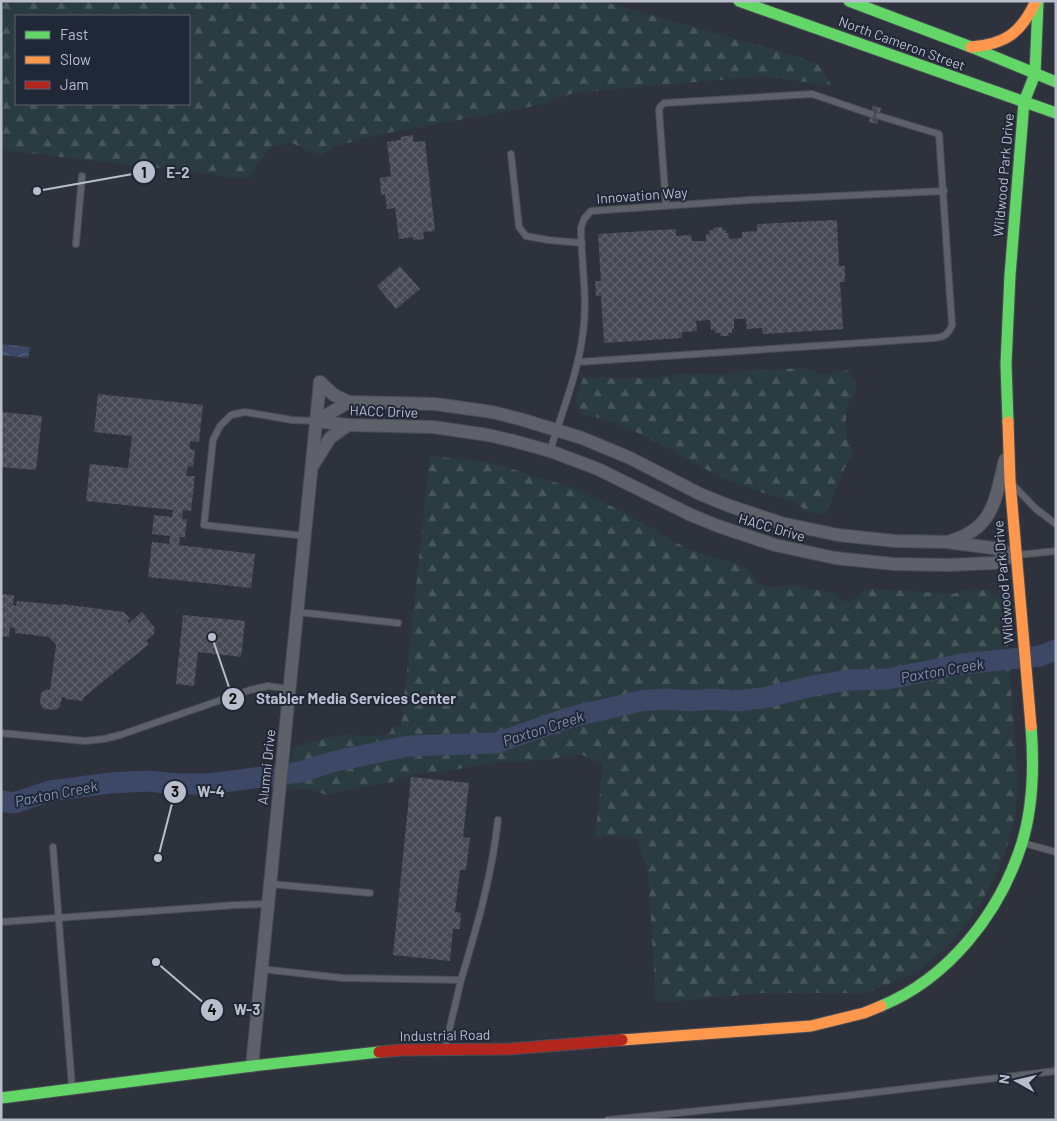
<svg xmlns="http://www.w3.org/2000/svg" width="1057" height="1121" viewBox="0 0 1057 1121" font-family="Barlow,sans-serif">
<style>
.forest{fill:url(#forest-firs);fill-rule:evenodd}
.water{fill:url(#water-waves)}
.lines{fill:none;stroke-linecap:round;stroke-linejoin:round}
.river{stroke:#3d4866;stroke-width:21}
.building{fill:url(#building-cross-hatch)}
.lane-casing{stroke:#4a4d55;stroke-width:8}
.street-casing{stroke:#4a4d55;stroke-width:14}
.fast-casing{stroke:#4a4d55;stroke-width:13}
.slow-casing{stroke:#4a4d55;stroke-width:13}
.jam-casing{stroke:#4a4d55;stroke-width:13}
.lane{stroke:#5e616a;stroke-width:6}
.street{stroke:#5e616a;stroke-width:12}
.fast{stroke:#63d668;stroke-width:11}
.slow{stroke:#ff974d;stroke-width:11}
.jam{stroke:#b3261e;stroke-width:11}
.labels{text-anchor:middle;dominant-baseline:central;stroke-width:4;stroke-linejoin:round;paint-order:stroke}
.street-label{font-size:14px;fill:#b9becc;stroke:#202737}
.water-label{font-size:15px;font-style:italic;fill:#818fb2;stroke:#202737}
.leader{fill:none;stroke:#b9becc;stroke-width:2}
.callout-dot{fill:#b9becc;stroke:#202737;stroke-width:2}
.mark-label{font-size:15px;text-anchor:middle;font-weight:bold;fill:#111}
.callout-label{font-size:15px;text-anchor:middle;font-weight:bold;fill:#b9becc;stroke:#202737;stroke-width:4;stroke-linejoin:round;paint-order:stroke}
</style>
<defs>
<pattern id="forest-firs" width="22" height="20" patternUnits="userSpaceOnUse" patternTransform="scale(1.25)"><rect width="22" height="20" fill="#2b3b42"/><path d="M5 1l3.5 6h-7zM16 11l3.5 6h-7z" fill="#48565c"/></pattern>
<pattern id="water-waves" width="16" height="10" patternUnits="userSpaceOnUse" patternTransform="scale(1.25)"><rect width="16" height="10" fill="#3d4866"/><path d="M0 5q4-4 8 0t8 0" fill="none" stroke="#57617b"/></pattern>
<pattern id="building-cross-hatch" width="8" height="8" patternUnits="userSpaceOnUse" patternTransform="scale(1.25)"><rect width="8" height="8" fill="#474a53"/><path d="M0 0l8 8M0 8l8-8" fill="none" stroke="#5f626b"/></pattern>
</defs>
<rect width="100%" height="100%" fill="#2e323c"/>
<g class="forest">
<path d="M1,1H601L786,53L818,64L832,86L763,76L573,93L540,105L382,134L333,147L321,157L290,142L269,149L256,167L250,178H234L211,174L1,150ZM16,16H189V104H16Z"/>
<path d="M798,368L807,369L825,375L847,370L855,381L856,391L846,408V438L853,450L852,457L846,465L825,515L806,511L797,504C770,495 742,487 717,475C674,454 630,422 581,414L576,400L583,378H657L687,373L719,374L752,370L763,371Z"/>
<path d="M430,456L488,462L574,488L623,512L688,549L710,557L729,561L748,569L757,582L761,585L769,587L793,585L835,594L844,602L851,601L867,589H877L953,594L961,591L987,590L997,598L1004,596L1018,785L1016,810L1008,843L1001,864L983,899L972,916L950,943L918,972L866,993H763L656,1003L648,871L636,839L620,835L595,838L603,764L580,754L551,759L483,764L443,772L409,775L392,782L344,790L328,796L312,789H289L293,748C311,742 329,736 348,735C367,735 371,740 391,732L392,726H401Z"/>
</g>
<path class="water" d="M1,344L30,347L28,358L1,355Z"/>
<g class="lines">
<path class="river" d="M1,801L14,803L50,791L110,783L148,781L177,784H208L300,772L332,762L408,746L496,743L571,717L641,701L665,699L691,701L712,699L737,701L763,698L813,686L849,680L888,679L962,664L1040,656L1056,650"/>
</g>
<g class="building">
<path d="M873,106L881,108L877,124L869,122Z"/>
<path d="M413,135V142L425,141L435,231L423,232L424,239L413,240V237L399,239L395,208L387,209L385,194L381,195L380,178L391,176L387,142L401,140V137Z"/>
<path d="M837,220L839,266H845V282H840L843,329L763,334L762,328L747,329L746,319H734V329H732V333H728L729,336H720V333H715V330H711L710,320L696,321L697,331L682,332V338L604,343L601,296H596L595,281H601L598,234L676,229V236L691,235L692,241H706V234H710L709,231L713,230V228L722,227L723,230H726V233H728L729,239L742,238V232L757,231V224Z"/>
<path d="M400,266L420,289L396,309L377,286Z"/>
<path d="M98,394L203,405L199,442L190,441V449L195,450L194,458L193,467L188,466L186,476H195L191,511L183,510L182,519H187L185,537H180L179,545L255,554L251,588L148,577L152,542L169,544L170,536L152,534L154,515L172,517L173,510L86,501L90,464L128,468L132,436L94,432Z"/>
<path d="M1,412L42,416L36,470L1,467Z"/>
<path d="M1,594L14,595L13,605L16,606L17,601L60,605L62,604L124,612L130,619L127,621L129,623L142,612L155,628L154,634L146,641L149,644L83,698V701L65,699V697H62L60,707L55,710L44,709L40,704L41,693L46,689L50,690L56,645L49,637L15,633V628L10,627L9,637L1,636Z"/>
<path d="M183,615L245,621L241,657L198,652L194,686L176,684Z"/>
<path d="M411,777L469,783L463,837L470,838L466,870H460L455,912L461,913L460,929H453L450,961L393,955Z"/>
</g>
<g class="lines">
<g class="lane-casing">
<g id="lane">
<path d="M511,154L519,227L526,236L548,240L582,243"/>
<path d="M666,205L659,110L660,107L664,103L812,94L871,114"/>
<path d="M76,244L82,176"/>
<path d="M578,362L934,338C944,337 948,335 952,325L939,134L879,116"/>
<path d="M550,451C562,412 578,373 583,333C588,297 581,263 581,228L584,219L591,211L750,200L944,191"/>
<path d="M1014,486L1036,509L1056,524"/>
<path d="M305,536L204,525L213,440L220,426L231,415L245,412L292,420L316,421"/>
<path d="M1017,555L1056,551"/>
<path d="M297,612L398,623"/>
<path d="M1,733L85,741L104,739L120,735L250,690L268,686L289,689"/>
<path d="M1023,843L1056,852"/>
<path d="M53,847L72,1087"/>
<path d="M270,884L370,893"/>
<path d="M1,922L236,905L268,904"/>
<path d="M261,969L343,978L461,980L445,1048"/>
<path d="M461,980C477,927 492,875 498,820"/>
<path d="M608,1120L835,1097L1056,1071"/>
</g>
</g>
<g class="street-casing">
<g id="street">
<path d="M320,382L334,395L349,402"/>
<path d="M316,421L349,402L435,404L492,412L520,419L582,438L630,458L700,494L727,505L781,523L838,535L895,541L947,542L993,548L1016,555"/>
<path d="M316,421L348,425L433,427L488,435L514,441L550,451L598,469L691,515L718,526L775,545L835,558L894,564L948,565L995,563L1016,555"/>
<path d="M313,465L330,438L348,425"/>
<path d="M950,541C994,529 995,499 1005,460"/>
<path d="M252,1066L320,382"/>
</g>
</g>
<g class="fast-casing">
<g id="fast">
<path d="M739,1L1056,113"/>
<path d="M849,1L971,47L1056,82"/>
<path d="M1008,422L1006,364L1010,275L1024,102L1035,74L1038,2"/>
<path d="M881,1006C949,978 1000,913 1022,843C1033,807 1034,764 1031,726"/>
<path d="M1,1098L252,1066L379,1052"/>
</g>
</g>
<g class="slow-casing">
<g id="slow">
<path d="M971,47C1006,44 1021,33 1036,1"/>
<path d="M1008,422L1010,481L1031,726"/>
<path d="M622,1040L811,1026L864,1013L881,1006"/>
</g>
</g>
<g class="jam-casing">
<path id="jam" d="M379,1052L402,1050L509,1049L622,1040"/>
</g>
<use href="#lane" class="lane"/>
<use href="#street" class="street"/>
<use href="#fast" class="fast"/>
<use href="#slow" class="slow"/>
<use href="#jam" class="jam"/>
</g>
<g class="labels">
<g class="street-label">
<text transform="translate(902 43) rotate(20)">North Cameron Street</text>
<text transform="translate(1003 175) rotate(-85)">Wildwood Park Drive</text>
<text transform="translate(642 195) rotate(-4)">Innovation Way</text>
<text transform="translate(384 411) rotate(2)">HACC Drive</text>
<text transform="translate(772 527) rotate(16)">HACC Drive</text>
<text transform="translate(1003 582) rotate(-95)">Wildwood Park Drive</text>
<text transform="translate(266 767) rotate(-84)">Alumni Drive</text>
<text transform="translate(445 1035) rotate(-1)">Industrial Road</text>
</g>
<g class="water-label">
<text transform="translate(942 670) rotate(-10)">Paxton Creek</text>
<text transform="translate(543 728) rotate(-18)">Paxton Creek</text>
<text transform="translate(56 793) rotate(-11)">Paxton Creek</text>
</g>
</g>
<path class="leader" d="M37 191L144 172M212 637L233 699M158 858L175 792M156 962L212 1010"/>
<g class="callout-dot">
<circle cx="37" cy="191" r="5"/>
<circle cx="212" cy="637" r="5"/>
<circle cx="158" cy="858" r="5"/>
<circle cx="156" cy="962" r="5"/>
<circle cx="144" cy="172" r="12"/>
<circle cx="233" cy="699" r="12"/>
<circle cx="175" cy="792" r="12"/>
<circle cx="212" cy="1010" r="12"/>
</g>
<g class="mark-label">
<text x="144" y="178">1</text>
<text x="233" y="704">2</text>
<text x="175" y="797">3</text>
<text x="212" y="1015">4</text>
</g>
<g class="callout-label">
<text x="178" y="178">E-2</text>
<text x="356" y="704">Stabler Media Services Center</text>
<text x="211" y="797">W-4</text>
<text x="247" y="1015">W-3</text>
</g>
<rect width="1057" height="1121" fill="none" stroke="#b9becc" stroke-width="5"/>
<rect x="15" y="15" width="175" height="90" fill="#202737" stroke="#5d6373"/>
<rect x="25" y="31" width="25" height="8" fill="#63d668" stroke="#5d6373"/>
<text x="60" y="40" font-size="15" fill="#b9becc">Fast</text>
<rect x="25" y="56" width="25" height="8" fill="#ff974d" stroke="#5d6373"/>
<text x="60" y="65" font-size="15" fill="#b9becc">Slow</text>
<rect x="25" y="81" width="25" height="8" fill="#b3261e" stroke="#5d6373"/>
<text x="60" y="90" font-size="15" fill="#b9becc">Jam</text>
<g transform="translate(1017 1081) rotate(278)" stroke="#202737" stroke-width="4" paint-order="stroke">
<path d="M0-4L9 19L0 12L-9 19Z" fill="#b9becc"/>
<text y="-8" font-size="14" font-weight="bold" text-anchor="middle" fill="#b9becc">N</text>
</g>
</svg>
